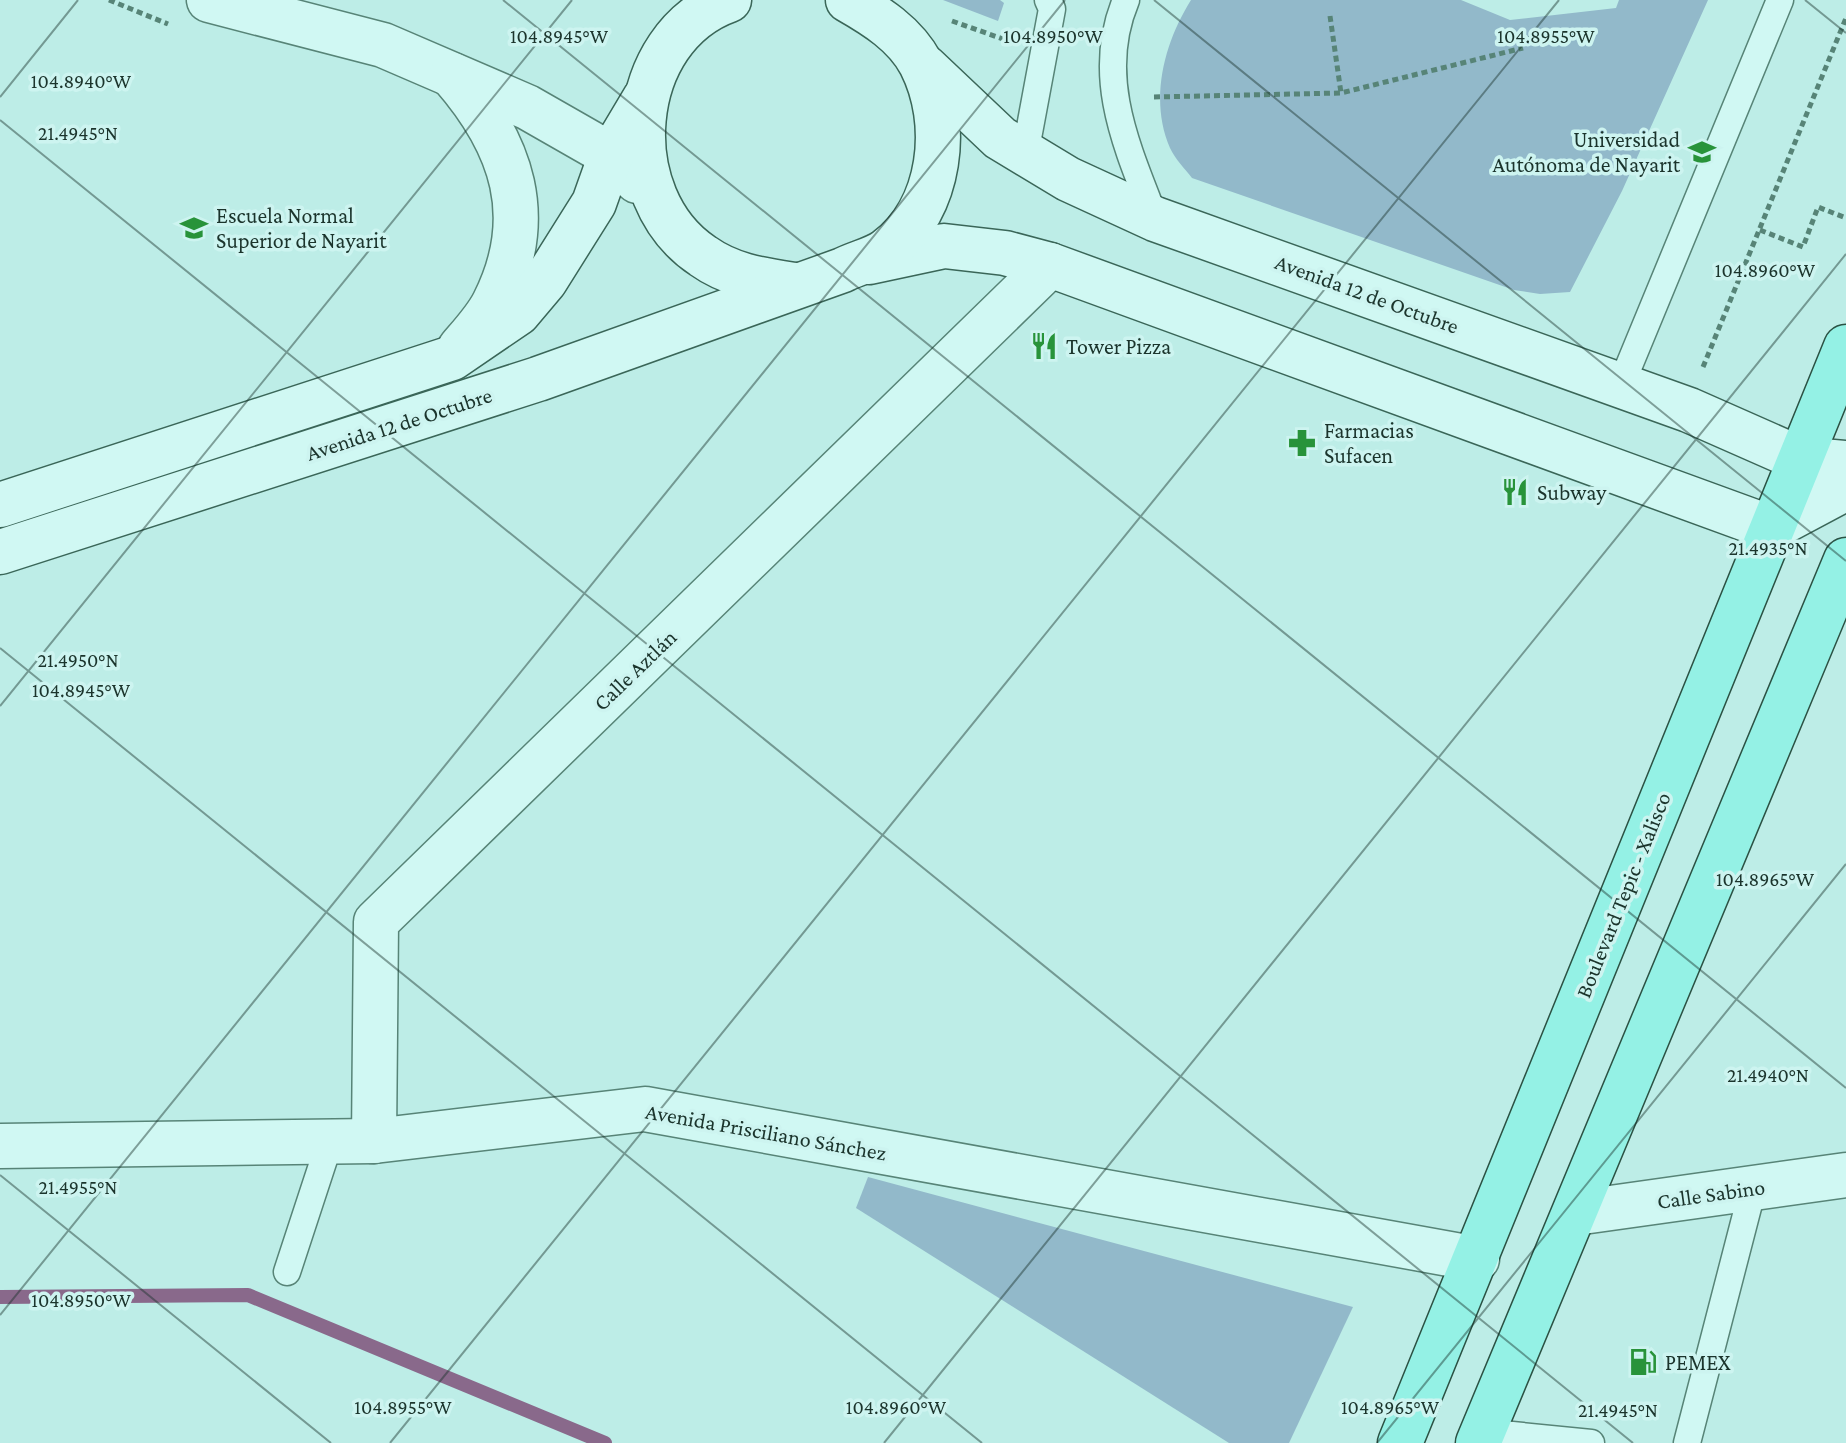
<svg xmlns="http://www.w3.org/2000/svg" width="1846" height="1443" viewBox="0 0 1846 1443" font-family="'Crimson Pro',serif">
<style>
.green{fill:#92b9ca}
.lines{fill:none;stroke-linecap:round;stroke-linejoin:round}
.stream{stroke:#89698b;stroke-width:14}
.lane-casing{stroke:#578477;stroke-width:29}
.street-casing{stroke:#578477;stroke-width:47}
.secondary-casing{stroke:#3a6658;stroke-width:47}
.primary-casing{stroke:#2b5244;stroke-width:47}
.path{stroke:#578477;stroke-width:5;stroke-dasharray:6 4;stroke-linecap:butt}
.lane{stroke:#d0f8f3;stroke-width:26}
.street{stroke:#d0f8f3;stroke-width:44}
.secondary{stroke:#d0f8f3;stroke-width:44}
.primary{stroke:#94f1e5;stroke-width:44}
.ticks{fill:none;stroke:#1b342c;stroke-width:2;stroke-opacity:0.45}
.labels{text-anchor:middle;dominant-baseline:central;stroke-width:7;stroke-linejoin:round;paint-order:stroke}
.poi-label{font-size:22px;fill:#1b342c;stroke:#cdf4f0;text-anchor:start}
.street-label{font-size:22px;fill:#1b342c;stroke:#cdf4f0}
.ticks-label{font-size:20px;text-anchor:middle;fill:#1b342c;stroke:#cdf4f0;stroke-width:7;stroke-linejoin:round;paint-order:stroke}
</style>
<rect width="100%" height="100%" fill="#bdede7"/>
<g class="green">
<path d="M943,0H1000L1004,3L998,21Z"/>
<path d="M1191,0H1461L1510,20L1616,8L1619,0H1708L1622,191L1570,292L1540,294L1514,290L1192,178C1185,169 1175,159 1170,148C1149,100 1164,43 1191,0Z"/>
<path d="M868,1177L1353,1307L1289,1443H1229L856,1208Z"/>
</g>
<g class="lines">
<path class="stream" d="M0,1297L248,1295L605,1443"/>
<g class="lane-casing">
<g id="lane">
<path d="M1126,0C1094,76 1127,147 1155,219"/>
<path d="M1025,154L1052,9L1048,0"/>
<path d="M1621,385L1780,0"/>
<path d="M287,1272L330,1141"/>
<path d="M1482,1432L1591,1443"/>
<path d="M1687,1443L1753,1188"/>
</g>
</g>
<g class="street-casing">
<g id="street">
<path d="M209,0L383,45L527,107L611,155L637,181"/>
<path d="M452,75C513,145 537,218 494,303C486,319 472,334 460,348"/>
<path d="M374,1141L376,922L1050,265"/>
<path d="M0,1146L374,1141L645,1109L1477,1259"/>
<path d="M1575,1213L1846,1175"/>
</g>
</g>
<g class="secondary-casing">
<g id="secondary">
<path d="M729,0C625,37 614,197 703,256C731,276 762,280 795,285"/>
<path d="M925,67L1000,138L1068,179L1155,219L1689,410L1800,459L1846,463"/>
<path d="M869,262L944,246L1005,253L1050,265L1771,528L1846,488"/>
<path d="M0,505L452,358L518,313L545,281L594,203L611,155L645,98"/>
<path d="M0,552L538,379L843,270C856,263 876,259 887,250C942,208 951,123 921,64C905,34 876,16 848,0"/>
</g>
</g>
<g class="primary-casing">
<g id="primary">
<path d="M1400,1443L1846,347"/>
<path d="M1478,1443L1846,560"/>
</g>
</g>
<g class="path">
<path d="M109,0L168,24"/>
<path d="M1330,16L1341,93"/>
<path d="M952,21L1006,40"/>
<path d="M1154,97L1341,93L1523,48"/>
<path d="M1760,230L1803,247L1818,207L1846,218"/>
<path d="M1703,367L1846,18"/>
</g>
<use href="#lane" class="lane"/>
<use href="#street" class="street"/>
<use href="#secondary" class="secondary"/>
<use href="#primary" class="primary"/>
</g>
<path class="ticks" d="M503,0L1846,1088M1154,0L1846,561M1805,0L1846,33M0,97L78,0M0,120L1633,1443M0,648L982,1443M0,706L572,0M0,1175L331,1443M0,1315L1065,0M390,1443L1559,0M884,1443L1846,254M1377,1443L1846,864"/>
<defs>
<g id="university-bare" transform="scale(2.16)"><path d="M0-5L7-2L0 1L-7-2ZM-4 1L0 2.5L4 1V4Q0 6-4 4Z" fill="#28933a" stroke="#cdf4f0" stroke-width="2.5" paint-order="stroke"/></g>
<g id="restaurant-bare" transform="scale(2.16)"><path d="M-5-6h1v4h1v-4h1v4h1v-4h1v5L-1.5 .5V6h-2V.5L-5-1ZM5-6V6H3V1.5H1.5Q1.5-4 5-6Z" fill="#28933a" stroke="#cdf4f0" stroke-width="2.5" paint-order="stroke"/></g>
<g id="pharmacy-bare" transform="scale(2.16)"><path d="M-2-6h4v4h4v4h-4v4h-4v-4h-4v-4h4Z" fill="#28933a" stroke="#cdf4f0" stroke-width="2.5" paint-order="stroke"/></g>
<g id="fuel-bare" transform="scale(2.16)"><path d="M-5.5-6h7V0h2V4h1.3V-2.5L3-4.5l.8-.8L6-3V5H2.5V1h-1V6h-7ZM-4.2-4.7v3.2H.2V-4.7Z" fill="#28933a" stroke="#cdf4f0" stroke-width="2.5" paint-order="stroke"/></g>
</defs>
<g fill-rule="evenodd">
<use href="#university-bare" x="1702" y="152"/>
<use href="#university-bare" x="194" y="228"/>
<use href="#restaurant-bare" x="1044" y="346"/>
<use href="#pharmacy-bare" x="1302" y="443"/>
<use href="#restaurant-bare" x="1515" y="492"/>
<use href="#fuel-bare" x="1643" y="1362"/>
</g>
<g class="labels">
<g class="poi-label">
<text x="1680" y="139" text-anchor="end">Universidad<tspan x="1680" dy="25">Autónoma de Nayarit</tspan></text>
<text x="216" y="215">Escuela Normal<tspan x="216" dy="25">Superior de Nayarit</tspan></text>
<text x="1066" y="346">Tower Pizza</text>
<text x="1324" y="430">Farmacias<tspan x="1324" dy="25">Sufacen</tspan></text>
<text x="1537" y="492">Subway</text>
<text x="1665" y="1362">PEMEX</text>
</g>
<g class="street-label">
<text transform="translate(1367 294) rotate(20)">Avenida 12 de Octubre</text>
<text transform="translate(399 424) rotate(-18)">Avenida 12 de Octubre</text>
<text transform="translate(635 670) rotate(-44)">Calle Aztlán</text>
<text transform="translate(1623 895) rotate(-68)">Boulevard Tepic - Xalisco</text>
<text transform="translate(766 1132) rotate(10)">Avenida Prisciliano Sánchez</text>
<text transform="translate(1711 1194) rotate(-8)">Calle Sabino</text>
</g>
</g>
<g class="ticks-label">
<text x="559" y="43">104.8945°W</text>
<text x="1053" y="43">104.8950°W</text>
<text x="1546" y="43">104.8955°W</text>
<text x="81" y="88">104.8940°W</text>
<text x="78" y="140">21.4945°N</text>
<text x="1765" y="277">104.8960°W</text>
<text x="1768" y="555">21.4935°N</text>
<text x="78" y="667">21.4950°N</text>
<text x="81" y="697">104.8945°W</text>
<text x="1765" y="886">104.8965°W</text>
<text x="1768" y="1082">21.4940°N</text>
<text x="78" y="1194">21.4955°N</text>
<text x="81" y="1307">104.8950°W</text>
<text x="403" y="1414">104.8955°W</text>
<text x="896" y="1414">104.8960°W</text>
<text x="1390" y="1414">104.8965°W</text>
<text x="1618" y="1417">21.4945°N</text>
</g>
</svg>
